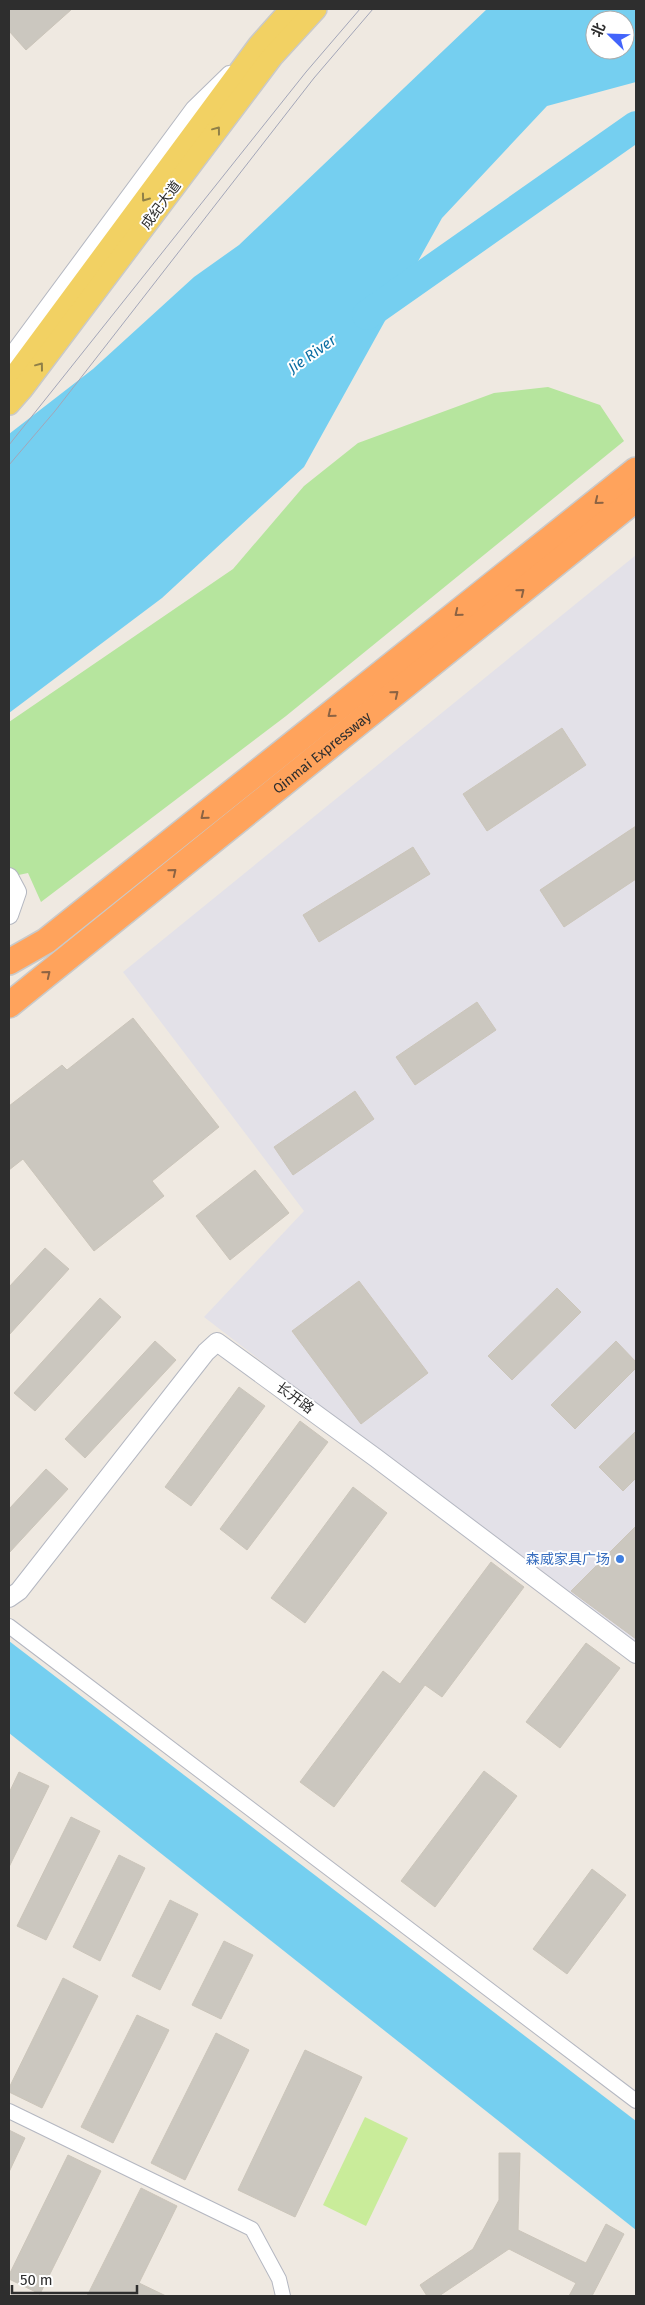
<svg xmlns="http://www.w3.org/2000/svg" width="645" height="2305" viewBox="0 0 645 2305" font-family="'Fira Sans','Noto Sans SC',sans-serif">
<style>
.industrial{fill:#e3e1e8}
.green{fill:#b6e59e}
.pitch{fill:#c9ec9a}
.water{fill:#75cff0;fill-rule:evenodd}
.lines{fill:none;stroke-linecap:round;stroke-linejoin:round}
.river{stroke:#75cff0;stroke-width:30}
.building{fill:#cbc7bf;stroke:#cbc5ba}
.minor-casing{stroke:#b4b7c1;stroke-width:16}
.tertiary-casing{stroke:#b4b7c1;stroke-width:20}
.primary-casing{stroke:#c9c9c9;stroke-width:24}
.motorway-casing{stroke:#c9c9c9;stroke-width:28}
.minor{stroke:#fff;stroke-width:14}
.tertiary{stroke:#fff;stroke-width:18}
.primary{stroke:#f2d163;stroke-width:21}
.motorway{stroke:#ffa35c;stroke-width:25}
.tram{stroke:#a3a6b8;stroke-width:1}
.oneway{stroke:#908048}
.oneway2{stroke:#8c6343}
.shop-dot{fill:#3f7fe0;stroke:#fff;stroke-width:2}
.labels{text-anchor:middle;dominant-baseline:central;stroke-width:4;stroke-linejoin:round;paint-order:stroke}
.street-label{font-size:14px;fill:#2e2e2e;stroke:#fff}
.shop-label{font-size:14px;fill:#366cbe;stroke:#fff;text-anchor:end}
.water-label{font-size:15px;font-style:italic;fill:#0d6fa3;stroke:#fff}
</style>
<rect width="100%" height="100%" fill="#efe9e1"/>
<path class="industrial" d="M636,555V1649L204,1317L304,1211L123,972Z"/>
<path class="green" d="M548,387L600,405L624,441L286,716L41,902L28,873L9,877V722L233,569L304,486L358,443L494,393Z"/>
<path class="pitch" d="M365,2117L408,2138L366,2226L323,2205Z"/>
<g class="water">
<path d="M487,9H636V82L547,106L442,218L304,467L162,598L9,713V434L93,369L194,277L239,245ZM595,20H625V50H595Z"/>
<path d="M9,1641L636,2121V2230L9,1733Z"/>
</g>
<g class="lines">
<path class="river" d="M367,315L636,126"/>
</g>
<g class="building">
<path d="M9,9H72L26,50L9,31Z"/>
<path d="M562,728L586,765L487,831L463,794Z"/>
<path d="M636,826V879L564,927L540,890Z"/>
<path d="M413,847L430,874L319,942L303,915Z"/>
<path d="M477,1002L496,1030L415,1085L396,1057Z"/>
<path d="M133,1018L219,1127L152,1181L164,1196L94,1251L23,1159L9,1170V1106L62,1065L67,1070Z"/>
<path d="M355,1091L374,1119L293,1175L274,1147Z"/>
<path d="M255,1170L289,1213L230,1260L196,1216Z"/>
<path d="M45,1248L69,1269L9,1335V1287Z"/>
<path d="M359,1281L428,1373L361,1424L292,1331Z"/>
<path d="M557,1288L581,1312L512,1380L488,1356Z"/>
<path d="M100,1298L121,1317L35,1411L14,1393Z"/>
<path d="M155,1341L176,1360L85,1458L65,1439Z"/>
<path d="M616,1341L636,1362V1368L575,1429L551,1405Z"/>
<path d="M239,1387L265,1406L191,1506L165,1487Z"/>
<path d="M300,1421L328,1442L247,1550L220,1529Z"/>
<path d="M636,1431V1478L623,1491L599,1467Z"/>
<path d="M46,1469L68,1489L9,1553V1509Z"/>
<path d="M353,1487L387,1513L305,1623L271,1598Z"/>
<path d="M636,1526V1639L571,1591Z"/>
<path d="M491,1562L524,1587L442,1697L425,1685L334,1807L300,1782L383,1671L400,1684Z"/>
<path d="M586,1643L620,1668L560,1748L526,1722Z"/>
<path d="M484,1771L517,1796L435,1907L401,1881Z"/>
<path d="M19,1772L49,1786L9,1867V1793Z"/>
<path d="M71,1817L100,1831L46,1940L17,1926Z"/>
<path d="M119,1855L145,1868L100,1961L73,1947Z"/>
<path d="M592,1869L626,1895L567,1974L533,1949Z"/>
<path d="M170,1900L198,1914L160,1990L132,1976Z"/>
<path d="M224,1941L253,1955L221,2019L192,2005Z"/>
<path d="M63,1978L98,1996L42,2108L9,2092V2088Z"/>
<path d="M137,2015L169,2030L113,2143L81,2127Z"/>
<path d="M216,2033L249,2050L185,2180L151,2163Z"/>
<path d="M305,2050L362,2077L295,2217L238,2190Z"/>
<path d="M9,2130L25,2138L9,2172Z"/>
<path d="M499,2153H520L518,2230L586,2263L606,2224L624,2234L592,2296H569L576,2283L509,2249L439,2296H427L420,2285L473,2249L499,2200Z"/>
<path d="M68,2155L101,2171L40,2294L9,2279V2275Z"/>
<path d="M141,2188L177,2206L139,2283L166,2296H87Z"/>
</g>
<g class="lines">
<g class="minor-casing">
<g id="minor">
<path d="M9,357L193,108L229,73"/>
<path d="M9,1626L636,2101"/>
<path d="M9,2111L252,2229L279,2279L283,2296"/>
</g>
</g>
<g class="tertiary-casing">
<g id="tertiary">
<path d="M9,877L17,892L9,915"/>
<path d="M9,1598L19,1591L206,1352L217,1342L376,1458L636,1654"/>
</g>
</g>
<g class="primary-casing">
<g id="primary">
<path d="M12,379L259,45L291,9"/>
<path d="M9,404L23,388L272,57L316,9"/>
</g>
</g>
<g class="motorway-casing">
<g id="motorway">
<path d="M9,962L46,941L636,470"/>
<path id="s1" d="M9,1005L636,499"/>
</g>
</g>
<use href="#minor" class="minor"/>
<use href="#tertiary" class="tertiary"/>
<use href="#primary" class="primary"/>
<use href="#motorway" class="motorway"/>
<g class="tram">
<path d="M9,445L306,72L360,9"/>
<path d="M9,465L55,411L314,78L373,9"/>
</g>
</g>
<defs><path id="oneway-chevron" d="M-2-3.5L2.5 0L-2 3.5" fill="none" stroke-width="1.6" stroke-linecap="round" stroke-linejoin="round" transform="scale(1.25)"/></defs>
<g class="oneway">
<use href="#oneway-chevron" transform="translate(217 130) rotate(-53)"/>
<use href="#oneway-chevron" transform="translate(145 198) rotate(126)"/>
<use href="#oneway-chevron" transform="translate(40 366) rotate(-53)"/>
</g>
<g class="oneway2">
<use href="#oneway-chevron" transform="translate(598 501) rotate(141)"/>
<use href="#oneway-chevron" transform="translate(521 592) rotate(-39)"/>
<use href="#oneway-chevron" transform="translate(458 613) rotate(141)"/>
<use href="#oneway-chevron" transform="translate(395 694) rotate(-39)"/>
<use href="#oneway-chevron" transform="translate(331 714) rotate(141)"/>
<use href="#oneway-chevron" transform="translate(204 816) rotate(141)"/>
<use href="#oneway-chevron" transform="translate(173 872) rotate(-39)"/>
<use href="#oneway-chevron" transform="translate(47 974) rotate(-39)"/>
</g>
<circle class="shop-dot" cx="620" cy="1559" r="5"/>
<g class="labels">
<g class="street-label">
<text transform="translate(161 205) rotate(-53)">成纪大道</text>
<text stroke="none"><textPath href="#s1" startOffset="402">Qinmai Expressway</textPath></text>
<text transform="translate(295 1398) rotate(36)">长开路</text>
</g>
<g class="shop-label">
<text x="610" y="1559">森威家具广场</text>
</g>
<g class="water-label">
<text transform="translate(312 354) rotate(-35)">Jie River</text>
</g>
</g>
<rect width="645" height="2305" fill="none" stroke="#2e2e2e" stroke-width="20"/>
<g transform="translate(610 35) rotate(293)"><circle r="24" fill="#ffffff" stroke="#ababab"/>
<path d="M0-4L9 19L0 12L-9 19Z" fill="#4264fb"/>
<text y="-8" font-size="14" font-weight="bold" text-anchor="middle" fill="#2e2e2e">北</text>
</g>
<path d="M12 2285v8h125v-8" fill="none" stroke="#2e2e2e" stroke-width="2.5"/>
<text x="20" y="2285" font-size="15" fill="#2e2e2e" stroke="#ffffff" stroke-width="4" paint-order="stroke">50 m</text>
</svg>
